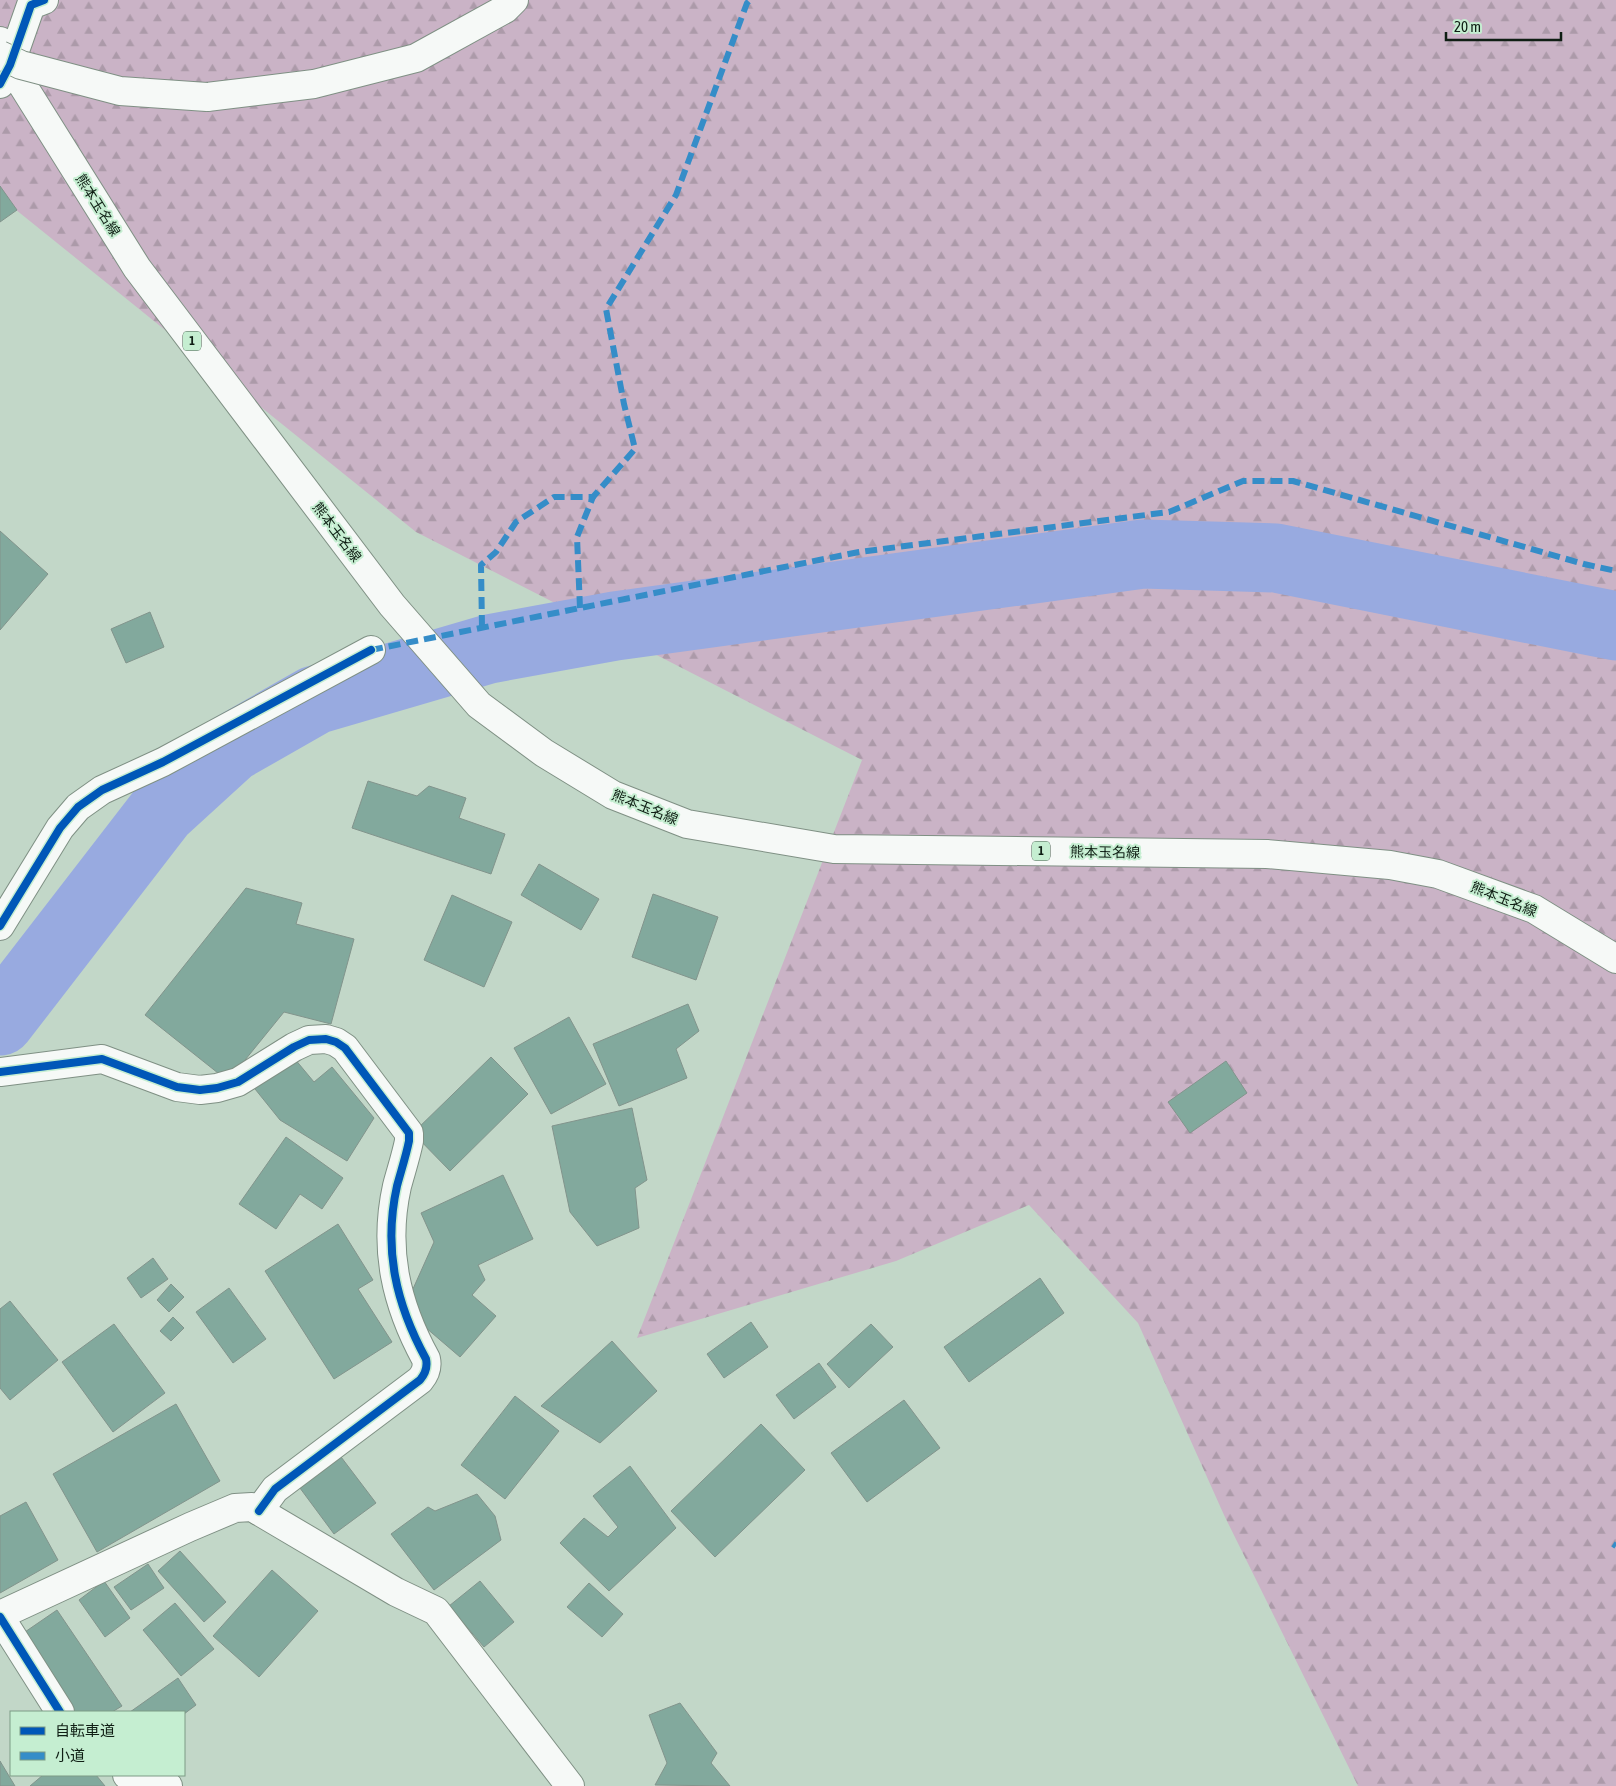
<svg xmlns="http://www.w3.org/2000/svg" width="1616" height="1786" viewBox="0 0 1616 1786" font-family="'Asap Condensed','Noto Sans JP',sans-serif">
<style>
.forest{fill:url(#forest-firs)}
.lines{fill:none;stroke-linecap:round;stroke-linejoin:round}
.river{stroke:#98aae0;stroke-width:69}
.building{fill:#82a99d;stroke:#82948c}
.minor-casing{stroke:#7f9084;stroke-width:30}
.primary-casing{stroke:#7f9084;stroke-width:30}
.minor{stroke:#f6f9f7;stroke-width:28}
.primary{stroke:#f6f9f7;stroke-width:28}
.primary-bridge-casing{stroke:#7f9084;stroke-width:30;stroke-linecap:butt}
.primary-bridge{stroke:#f6f9f7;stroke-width:28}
.quiet{stroke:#358dc8;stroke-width:6;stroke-dasharray:12 6;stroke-linecap:butt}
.cycleway-casing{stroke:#c5eed1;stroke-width:11}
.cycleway{stroke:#0057b8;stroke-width:8}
.labels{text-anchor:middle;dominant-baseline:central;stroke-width:4;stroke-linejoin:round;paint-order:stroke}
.shield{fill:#c5eed1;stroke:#465c4d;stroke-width:1}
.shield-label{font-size:12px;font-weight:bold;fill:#0f1e14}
.street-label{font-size:14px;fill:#0f1e14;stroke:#c5eed1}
</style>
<defs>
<pattern id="forest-firs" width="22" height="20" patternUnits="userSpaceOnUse" patternTransform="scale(1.25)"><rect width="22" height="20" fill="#cab3c6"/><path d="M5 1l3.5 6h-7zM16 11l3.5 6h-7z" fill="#ac9aa9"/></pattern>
</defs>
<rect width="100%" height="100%" fill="#c2d7c8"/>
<path class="forest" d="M0,0H1616V1786H1358L1224,1515L1138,1323L1029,1205L896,1261L637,1338L862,760L416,532L0,197Z"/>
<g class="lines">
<path class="river" d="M0,1021L162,811L231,748L315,700L489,649L615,626L1143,554L1276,558L1616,626"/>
</g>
<g class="building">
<path d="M0,186L17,210L0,222Z"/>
<path d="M0,531L48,574L0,630Z"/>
<path d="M150,612L164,647L126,663L111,629Z"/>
<path d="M368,781L417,796L429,786L466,798L459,818L505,834L491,874L352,828Z"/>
<path d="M539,864L599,899L581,930L521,895Z"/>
<path d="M246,888L302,903L296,924L354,939L331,1024L284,1012L228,1081L145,1015Z"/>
<path d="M653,894L718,917L696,980L632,957Z"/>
<path d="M452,895L512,922L484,987L424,960Z"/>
<path d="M688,1004L699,1031L676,1049L687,1078L619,1106L593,1044Z"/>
<path d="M569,1017L606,1084L551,1114L514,1048Z"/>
<path d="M289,1052L314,1082L332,1067L374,1118L347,1161L280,1120L251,1084Z"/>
<path d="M491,1057L528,1094L450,1171L413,1133Z"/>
<path d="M1226,1061L1247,1093L1190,1133L1168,1102Z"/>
<path d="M632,1108L647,1180L635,1188L639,1228L597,1246L570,1212L552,1126Z"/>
<path d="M286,1137L343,1178L322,1209L300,1194L276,1229L239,1204Z"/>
<path d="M503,1175L533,1239L478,1265L485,1280L472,1295L496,1316L460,1357L404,1309L434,1242L421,1213Z"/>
<path d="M338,1224L373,1280L358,1289L392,1342L334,1379L265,1271Z"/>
<path d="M153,1258L168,1279L141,1298L127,1278Z"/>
<path d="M1040,1278L1064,1313L969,1382L944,1347Z"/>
<path d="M171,1284L184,1297L169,1312L157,1300Z"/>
<path d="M229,1288L266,1339L233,1363L196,1312Z"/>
<path d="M10,1301L58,1360L10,1400L0,1388V1309Z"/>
<path d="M173,1317L184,1328L171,1341L160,1331Z"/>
<path d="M751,1322L768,1347L724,1378L707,1354Z"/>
<path d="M114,1324L165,1393L113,1432L62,1362Z"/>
<path d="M871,1324L893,1347L849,1388L827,1364Z"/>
<path d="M612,1341L657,1391L600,1443L541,1406Z"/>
<path d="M819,1363L836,1387L794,1419L776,1395Z"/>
<path d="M515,1396L559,1431L505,1499L461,1465Z"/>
<path d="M904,1400L940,1448L867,1502L831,1453Z"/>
<path d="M176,1404L220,1481L97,1552L53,1474Z"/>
<path d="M761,1424L805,1470L715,1557L671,1511Z"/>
<path d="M335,1449L376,1503L334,1534L294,1480Z"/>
<path d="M630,1466L676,1528L609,1591L560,1543L584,1518L608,1537L618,1527L593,1496Z"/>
<path d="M477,1494L495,1516L501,1540L434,1590L391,1534L428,1507L435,1511Z"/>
<path d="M26,1502L58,1560L0,1593V1516Z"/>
<path d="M180,1551L226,1602L204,1622L158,1571Z"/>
<path d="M148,1564L164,1588L131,1610L114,1587Z"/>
<path d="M272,1570L318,1611L259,1677L213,1636Z"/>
<path d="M104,1581L130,1618L105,1637L79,1600Z"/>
<path d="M480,1581L514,1622L484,1647L449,1606Z"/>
<path d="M589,1583L623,1614L602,1637L567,1607Z"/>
<path d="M175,1603L214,1649L181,1676L143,1630Z"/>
<path d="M57,1610L122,1706L112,1712H75L22,1634Z"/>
<path d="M178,1678L196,1705L184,1714L130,1712Z"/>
<path d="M680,1703L717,1753L711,1763L730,1786L655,1785L667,1763L649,1715Z"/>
<path d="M0,1761L15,1786H0Z"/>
<path d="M43,1775H96L105,1786H30Z"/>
</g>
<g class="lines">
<g class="minor-casing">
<g id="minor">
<path d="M0,84L10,65L31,5L44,0"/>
<path d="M0,926L60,828L78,807L102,790L163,762L371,650"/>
<path d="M0,1072L102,1059L177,1087L200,1090L217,1088L238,1082L294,1047L309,1040L326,1039L336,1042L345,1048L409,1133V1141C406,1156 401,1171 397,1186C383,1249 396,1304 426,1359C428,1368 425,1374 420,1380L275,1489L259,1511"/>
<path d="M0,1615L190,1527L235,1508L252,1507L396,1592L436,1611L570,1786"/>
<path d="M0,1617L60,1712"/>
<path d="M127,1775L149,1783L168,1786"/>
</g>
</g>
<g class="primary-casing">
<g id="primary">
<path d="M0,41L10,65L137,268L392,605L479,705L544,753L613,795L687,824L834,849L1267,854L1390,865L1438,874L1534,909L1616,959"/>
<path d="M207,97L314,84L416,58L505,9L514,0"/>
</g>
</g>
<use href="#minor" class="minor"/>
<use href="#primary" class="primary"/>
<g class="primary-bridge-casing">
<path id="primary-bridge" d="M0,55L21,65L120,91L207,97"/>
</g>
<use href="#primary-bridge" class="primary-bridge"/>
<g class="quiet">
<path d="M580,608L577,537L593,497"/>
<path d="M482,627L481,565L496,552L516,522L554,497H593L635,449L624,404L606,309L676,195L747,3L750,0"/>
<path d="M371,650L859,552L1169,512L1243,481H1293L1584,564L1616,571"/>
<path d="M1613,1544L1616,1546"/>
</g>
<g class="cycleway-casing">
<g id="cycleway">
<path d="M0,84L10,65L31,5L44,0"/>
<path d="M0,926L60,828L78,807L102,790L163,762L371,650"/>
<path d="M0,1072L102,1059L177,1087L200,1090L217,1088L238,1082L294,1047L309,1040L326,1039L336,1042L345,1048L409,1133V1141C406,1156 401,1171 397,1186C383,1249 396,1304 426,1359C428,1368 425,1374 420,1380L275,1489L259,1511"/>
<path d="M0,1617L60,1712"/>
</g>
</g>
<use href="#cycleway" class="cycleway"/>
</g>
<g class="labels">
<g class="shield">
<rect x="183" y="331.5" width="18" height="19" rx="4"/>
<rect x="1032" y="841.5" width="18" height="19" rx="4"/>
</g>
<g class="shield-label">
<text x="192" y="341">1</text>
<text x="1041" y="851">1</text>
</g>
<g class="street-label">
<text transform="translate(98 205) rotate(58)">熊本玉名線</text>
<text transform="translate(337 532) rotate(53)">熊本玉名線</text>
<text transform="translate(645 807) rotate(22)">熊本玉名線</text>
<text transform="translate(1105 852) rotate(1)">熊本玉名線</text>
<text transform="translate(1504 899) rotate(22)">熊本玉名線</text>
</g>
</g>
<rect x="10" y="1711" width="175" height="65" fill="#c5eed1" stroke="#7c9b85"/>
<rect x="20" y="1727" width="25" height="8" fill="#0057b8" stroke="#7c9b85"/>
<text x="55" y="1736" font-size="15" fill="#0f1e14">自転車道</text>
<rect x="20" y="1752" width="25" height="8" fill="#358dc8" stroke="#7c9b85"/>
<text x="55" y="1761" font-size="15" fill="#0f1e14">小道</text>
<path d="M1446 32v8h115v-8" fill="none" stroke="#0f1e14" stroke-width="2.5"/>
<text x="1454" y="32" font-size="15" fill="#0f1e14" stroke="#c5eed1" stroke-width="4" paint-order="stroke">20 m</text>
</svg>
